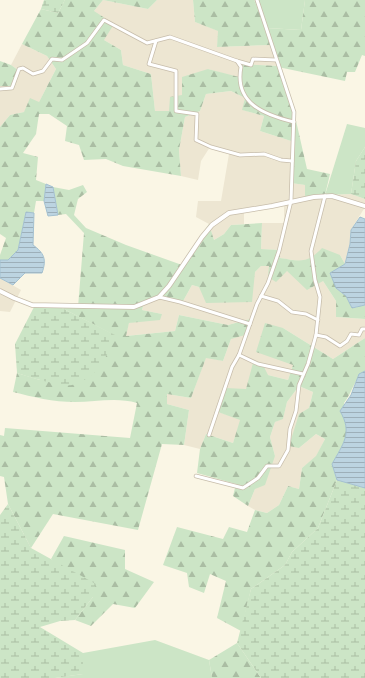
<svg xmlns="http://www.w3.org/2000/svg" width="365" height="678" viewBox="0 0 365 678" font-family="Inter,sans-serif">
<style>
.residential{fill:#ede6d2}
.grass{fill:#cce5c6}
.forest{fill:url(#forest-firs)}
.wetland{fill:url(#wetland-marsh)}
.water{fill:url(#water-rules);stroke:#a4c1d1}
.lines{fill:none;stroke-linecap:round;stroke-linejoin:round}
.minor-casing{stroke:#c7bdab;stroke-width:4.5}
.tertiary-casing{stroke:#c7bdab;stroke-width:5.5}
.minor{stroke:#fff;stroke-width:3}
.tertiary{stroke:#fff;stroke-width:4}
</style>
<defs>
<pattern id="forest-firs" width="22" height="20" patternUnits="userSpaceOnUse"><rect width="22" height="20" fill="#cce5c6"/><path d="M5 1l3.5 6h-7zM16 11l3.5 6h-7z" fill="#aabda3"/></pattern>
<pattern id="wetland-marsh" width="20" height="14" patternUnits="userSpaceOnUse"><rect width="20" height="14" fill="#cce5c6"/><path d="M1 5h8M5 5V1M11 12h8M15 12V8" fill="none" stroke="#aabda3"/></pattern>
<pattern id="water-rules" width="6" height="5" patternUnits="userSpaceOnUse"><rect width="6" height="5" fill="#bcd4e1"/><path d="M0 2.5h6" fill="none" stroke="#9dafb9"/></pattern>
</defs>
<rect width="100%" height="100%" fill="#faf6e5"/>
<g class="residential">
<path d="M103,0L148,9L157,0H193L195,22L219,31L217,47L270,45L278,66L242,64L239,78L208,69L182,96L170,111H155L151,74L123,65L121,50L104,40L94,11Z"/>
<path d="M22,44L47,56L56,69L39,102L24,112L10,115L0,127V86H15L18,70L11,65Z"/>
<path d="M231,91L245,98L243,110L264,116L260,131L291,141L292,183L305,185L325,195L351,194L365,199V207L351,230L350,244L345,264L340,255L299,261L280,258L279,250L261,249L262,223H284V203L244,208V224L231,225L224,234L214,240L209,224L196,217L198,201H221L229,154L210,147L201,161L198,180L181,176L179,150L185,117L200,111L206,94Z"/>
<path d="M261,266H269L323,281L336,301V317L365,319V338L333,359L283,328L293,365L288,380L268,375L246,389L218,412L241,419L233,443L206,434L200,449L184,445L189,410L167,404V394L191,398L206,357L223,361L231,339L250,319L228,325L179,315L175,331L125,336L129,323L162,314L142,310L144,302L153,297L182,303L192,285L199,287L255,272Z"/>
<path d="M0,278L21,290L10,312L0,311Z"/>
<path d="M299,386L313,392L299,448L316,434L325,439L316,457L302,468L299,489L288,486L279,505L267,513L255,510L248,506L255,489L275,456L270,437L275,422L283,418L287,402Z"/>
</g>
<g class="grass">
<path d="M254,0H305L301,30L267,28Z"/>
<path d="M347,124L365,128V147L356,161L351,194L325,195Z"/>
<path d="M155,640L209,660L212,678H55L83,674V653Z"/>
</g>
<g class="forest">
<path d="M65,0H157L148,9L103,0L94,11L114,24L104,40L121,50L123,65L151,74L155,111H169L170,97L182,95V77L208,69L239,77L242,64L278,66L270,45L217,47L218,31L195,22L193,0H254L267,28L301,30L305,0H365V56L362,55L355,72H347L345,81L278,67L294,112L307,169L330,174L325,195L305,199V185L291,183V141L260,131L264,116L242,110L245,98L231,91L206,94L200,111L185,117L179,150L181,176L123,166L106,159L84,160L79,145L65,141L67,126L49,114H39L36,134L23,153L38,157L36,180L46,184L44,201H36L34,213L26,212L18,250L8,260H0V255L6,238L0,234V127L10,115L24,112L30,98L39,102L56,69L47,56L22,44L41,9L58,13Z"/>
<path d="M0,61L11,65L18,70L15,86H0Z"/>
<path d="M83,185L87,192L78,199L74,215L86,228L126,245L182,265L209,224L214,240L224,234L231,225L262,223L261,249L280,250V258C300,261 307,264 322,248L340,255L345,264L336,288L346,296L353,308L365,305V319L336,317V301L323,281L307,290L287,271L276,282L268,277L269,266H261L255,272L252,302L206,303L199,287L192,285L182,303L153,297L144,302L142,310L162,314L160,320L129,323L126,336L175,331L179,315L228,325L250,319L245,335L231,339L223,361L206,358L191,398L167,394V404L189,410L184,445L162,444L138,530L53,514L31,548L8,504L4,477L0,476V435L4,436L5,428L130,438L137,403C117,397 95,402 75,402C53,402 33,397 13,392L17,373L40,380L114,335L60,307H78L84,233L66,214L58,215L53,187L69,190Z"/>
<path d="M265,323L283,328L333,359L365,338V371C355,377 352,393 344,403L347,438L332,464L337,480L318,528L292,552L285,565L251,589L241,631L217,618L226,581L210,574L204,593L189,587L187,573L163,565L177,527L223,539L229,527L247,532L255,510L267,513L279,505L288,486L299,489L302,468L316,456L325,439L316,434L299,448L289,446L299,414L309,408L313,392L299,386L287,402L283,419L275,422L270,437L275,456L265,485L255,489L248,506L233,496L236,484L197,473L200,449L206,434L233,443L240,420L218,412L226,388L246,389L253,363L264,367L268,375L288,380L293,365L256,352Z"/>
<path d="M64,536L125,550V569L154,582L135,608L113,604L91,626L75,620L93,597L51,559Z"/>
<path d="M237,643L261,678H212L209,660Z"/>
</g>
<g class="wetland">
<path d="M44,0H65L58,13L41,9Z"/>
<path d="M365,147V199L351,194L356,161Z"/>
<path d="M34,307H60L115,335C107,358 97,378 72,385C61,387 29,377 17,373L15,344Z"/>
<path d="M337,480L365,488V678H261L237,643L251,589L285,565L292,552L318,528Z"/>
<path d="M8,504L31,548L96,584L93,597L75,620L60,621L40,627L83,653V674L55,678H0V515Z"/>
</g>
<g class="water">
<path d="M46,184L53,187L58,215L48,216L44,201Z"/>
<path d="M26,212L34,213L33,245C44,253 47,259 42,273H25L13,285L0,278V260H8L18,250Z"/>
<path d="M360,217L365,219V305L352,308L346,296L336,288L330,273L345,264L350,244L351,230Z"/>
<path d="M365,371V488L337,480L332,464C343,444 353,433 340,411L351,395L359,374Z"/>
</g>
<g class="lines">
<g class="minor-casing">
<g id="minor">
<path d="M156,41L149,64L176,71V111L197,114L196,140L211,147L240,155L264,154L281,160L292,161"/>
<path d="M237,61L251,65L253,59L276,60"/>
<path d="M0,89L12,88L19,69L23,68L33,74L43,71L52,59L62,60L87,43L104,20L147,43L170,37L237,61L241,67C234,103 264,115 294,122"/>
<path d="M261,296L278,301L292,312L306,314L318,320"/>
<path d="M159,297L180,302L250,324"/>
<path d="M316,335L326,337L340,346L347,341L351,334L359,335L362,329H365"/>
<path d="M239,355L258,364L303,374"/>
<path d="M209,435L232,367L239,355L257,304L268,283L279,251L291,201L294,112L257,0"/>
<path d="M196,476L243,488L258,478L267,466H279L288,450L290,429L296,411L299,385L308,364L316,335L320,297L315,280L311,251L325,196"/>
</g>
</g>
<g class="tertiary-casing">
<path id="tertiary" d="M0,291L14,298L32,305L134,307L159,297L169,286L202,237L212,225L229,213L272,206L314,197L332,196L365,206"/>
</g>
<use href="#minor" class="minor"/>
<use href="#tertiary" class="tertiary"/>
</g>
</svg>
